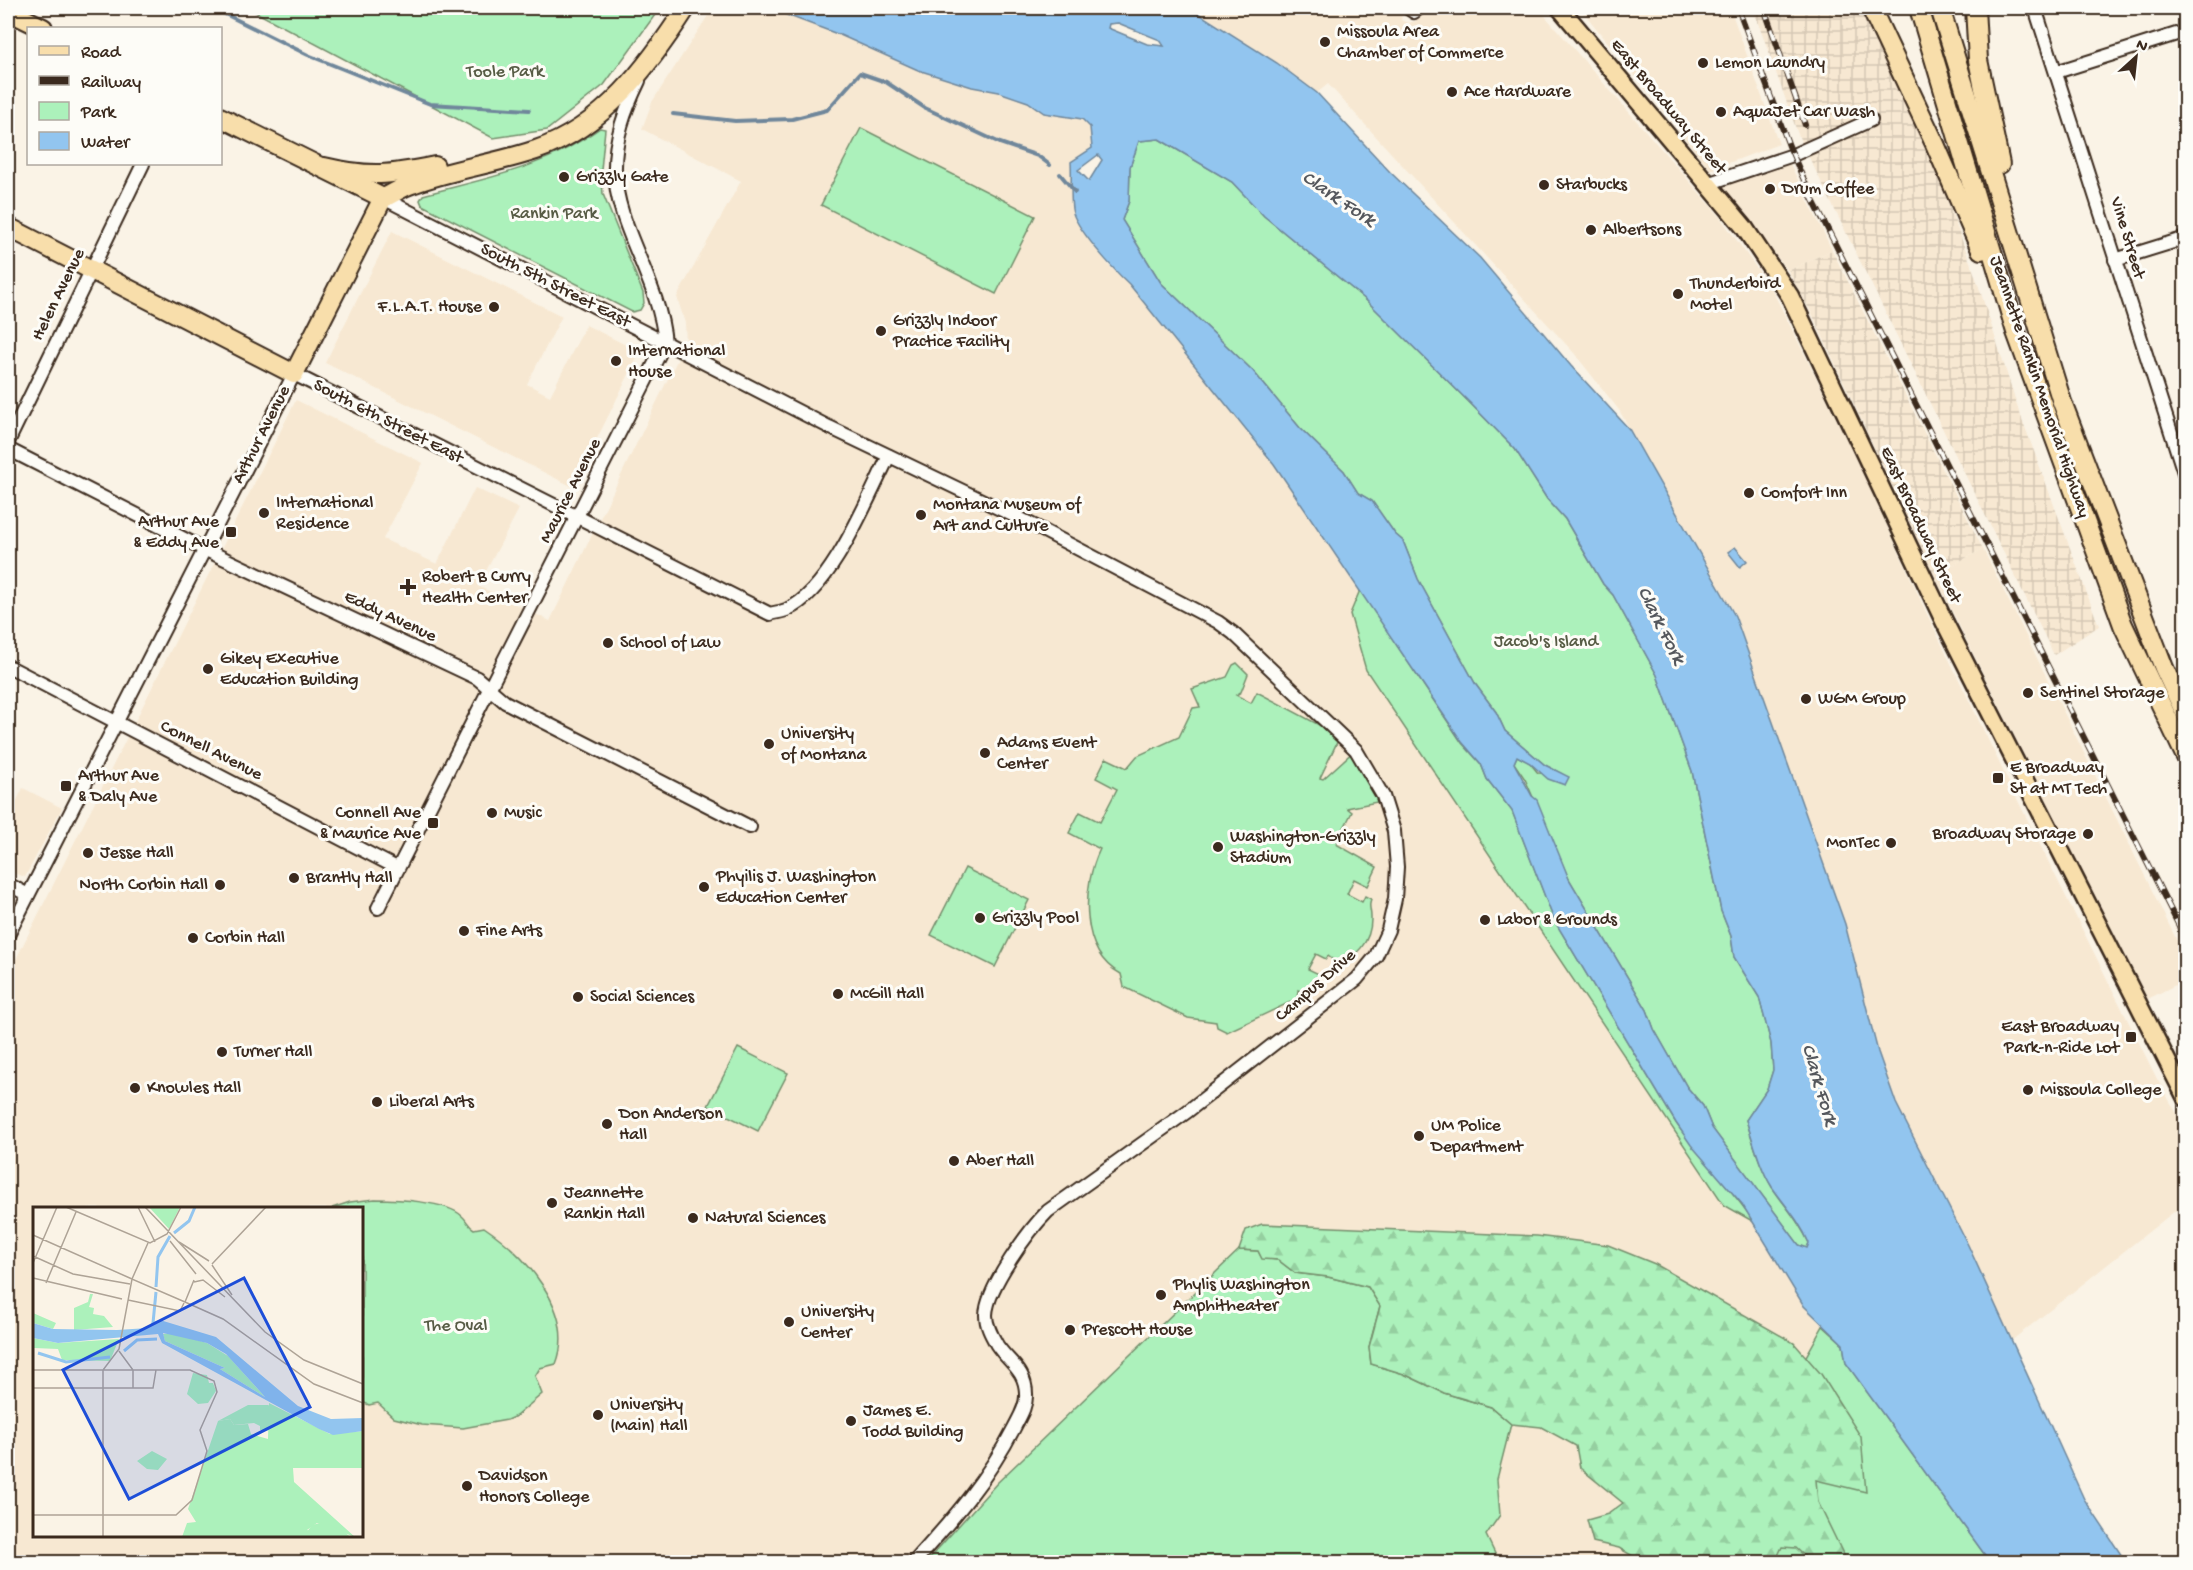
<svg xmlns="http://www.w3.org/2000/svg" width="2193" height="1570" viewBox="0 0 2193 1570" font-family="'Gochi Hand',sans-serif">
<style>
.built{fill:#f7e8d2;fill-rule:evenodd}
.industrial{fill:url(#industrial-grid)}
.green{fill:#acf1bb;stroke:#748e6c;stroke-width:1.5}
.forest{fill:url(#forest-firs);stroke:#748e6c;stroke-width:1.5}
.water{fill:#92c5ef;stroke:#6f879b;stroke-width:1.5;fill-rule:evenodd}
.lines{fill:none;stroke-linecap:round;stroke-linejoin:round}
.stream{stroke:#6f879b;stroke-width:4}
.minor-casing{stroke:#3b2a1e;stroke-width:16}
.major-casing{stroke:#3b2a1e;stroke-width:21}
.highway-casing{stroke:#3b2a1e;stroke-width:22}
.minor{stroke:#fdfcf7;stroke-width:12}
.major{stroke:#f8deab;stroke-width:16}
.highway{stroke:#f8deab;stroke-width:18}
.rail-casing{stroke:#3b2a1e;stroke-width:6}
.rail{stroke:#fdfcf7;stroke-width:4;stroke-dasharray:11;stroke-linecap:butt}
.poi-dot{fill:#3b2a1e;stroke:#fdfcf7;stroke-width:2}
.labels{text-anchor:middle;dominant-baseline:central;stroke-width:6;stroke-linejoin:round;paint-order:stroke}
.poi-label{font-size:18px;fill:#3b2a1e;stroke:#fdfcf7;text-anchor:start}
.park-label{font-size:18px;fill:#575c45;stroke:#fdfcf7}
.street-label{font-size:18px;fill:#3b2a1e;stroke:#fdfcf7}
.water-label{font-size:20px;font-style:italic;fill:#55585d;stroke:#fdfcf7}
.inset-river{fill:none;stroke:#92c5ef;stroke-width:3}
.inset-road{fill:none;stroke:#aea396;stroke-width:1.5}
.view{fill:#1d4ed8;fill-opacity:0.15;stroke:#1d4ed8;stroke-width:3}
.inset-edge{fill:none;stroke:#3b2a1e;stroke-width:3}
</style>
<defs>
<pattern id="industrial-grid" width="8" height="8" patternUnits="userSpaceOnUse" patternTransform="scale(1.5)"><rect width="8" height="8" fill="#f7e8d2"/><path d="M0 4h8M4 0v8" fill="none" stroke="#d5c7b4"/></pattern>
<pattern id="forest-firs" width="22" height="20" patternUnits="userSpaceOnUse" patternTransform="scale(1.5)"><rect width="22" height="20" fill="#acf1bb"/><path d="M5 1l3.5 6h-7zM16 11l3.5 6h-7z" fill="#95cfa0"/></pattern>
</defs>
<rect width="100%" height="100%" fill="#faf3e6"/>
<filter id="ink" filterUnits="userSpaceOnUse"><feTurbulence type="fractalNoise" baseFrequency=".0167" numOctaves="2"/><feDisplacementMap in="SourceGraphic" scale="12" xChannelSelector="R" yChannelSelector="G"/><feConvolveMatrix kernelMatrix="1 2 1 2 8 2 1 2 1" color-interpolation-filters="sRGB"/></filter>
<g filter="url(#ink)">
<g class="built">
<path d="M713,8H768L840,35L918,70L972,87L999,92L1028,102L1044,113L1082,119L1090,127L1092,148L1071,162L1072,212L1079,225L1110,267L1129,283L1274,464L1360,590L1350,614L1724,1205L1754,1222L1804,1306L1823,1326L1691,1562H8V975L296,400L423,463L383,539L437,564L475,488L519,509L478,586L550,621L686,342L685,323L677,297L741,181L642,129L652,102ZM34,1208H362V1536H34Z"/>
<path d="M1205,8H1393L1402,15L1401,20L1409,23L1415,21L1431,8H1538L1717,213L1771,288L1853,450L1926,612L2013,791L2156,1077L2185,1128V1203L2011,1341L1968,1245L1896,1103L1878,1052L1845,924L1735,616L1619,410L1574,353L1328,84L1317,93L1277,63L1201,14Z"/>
<path d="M1580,8H1730L1779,144L1710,170Z"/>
<path d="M1789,162L1832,250L1788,271L1721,184Z"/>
<path d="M392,231L562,316L527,384L550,396L586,325L640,352L573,487L325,363Z"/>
<path d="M1983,549L2185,957V980L2146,1000L1932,571L1945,569Z"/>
<path d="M23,788L62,808L25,877L8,871V819Z"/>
</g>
<g class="industrial">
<path d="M1753,8H1862L1919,124L1976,278L2019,411L2099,626L2054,655L1799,137Z"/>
<path d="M1832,250L1983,549L1945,569L1932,571L1811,312L1788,271Z"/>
</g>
<g class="green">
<path d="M248,8H247H660L604,85L547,130L493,138Z"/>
<path d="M600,128L605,129L601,170L603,194L643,293L644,303L640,310L632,312L422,205L420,200L423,195C487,178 546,168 600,128Z"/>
<path d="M861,128L1035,216L996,294L821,205Z"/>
<path d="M1159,139L1232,182L1264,216L1366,300L1471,404L1515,449L1547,499L1565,519L1603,584L1613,595L1657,675L1692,771L1721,911L1731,936L1734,957L1759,997L1771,1043L1773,1070L1767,1089L1746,1120C1754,1144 1759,1166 1772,1187C1786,1208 1798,1219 1809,1243L1807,1248L1799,1245L1712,1128L1703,1106L1687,1087L1654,1029L1647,1010L1569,879L1525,779L1514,763L1517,756L1530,763L1538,773L1562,774L1545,765L1505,731L1496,712L1476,685L1418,579L1403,541L1395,534L1372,501L1358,493L1344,471L1300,428L1253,371L1161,283L1122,220L1129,201L1130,167L1139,141Z"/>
<path d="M1360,590L1462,743L1481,764L1487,779L1512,811L1554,920L1676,1123C1700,1158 1731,1187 1754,1222L1724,1205L1366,670L1350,614Z"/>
<path d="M1237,663L1248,674L1241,692L1236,695L1251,703L1257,692L1340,736L1320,778L1323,779L1355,750L1362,761L1377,802L1347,808L1352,812L1336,844L1377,867L1368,886L1354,879L1347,894L1362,902L1365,896L1371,899C1368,906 1371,909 1371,917C1372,942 1356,958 1334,966L1333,960L1328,956L1326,959L1316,954L1308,969L1321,975L1310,996L1298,990L1297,999L1227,1032L1217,1027L1216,1022L1188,1018L1124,987L1121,974C1079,952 1082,886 1100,849L1069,833L1080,812L1100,822L1117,789L1096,778L1106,758L1127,768L1137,756L1179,737L1193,708L1200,707L1192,689L1227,677L1233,665Z"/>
<path d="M965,868L1029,900L995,967L931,935Z"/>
<path d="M738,1048L788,1073L758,1131L708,1106Z"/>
<path d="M375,1199C395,1199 447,1201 462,1216C468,1221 467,1225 474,1229L484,1227C524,1254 577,1311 556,1364L540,1368L535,1376L542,1394L516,1416L507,1420L463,1428L422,1425L394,1418L378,1403L369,1405L362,1402V1208H332L350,1202Z"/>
<path d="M1239,1250L1258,1251L1262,1258L1278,1260L1295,1273L1328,1277L1368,1287L1380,1306L1369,1347L1371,1364L1404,1374L1444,1393L1491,1407L1511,1424L1497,1479L1500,1515L1486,1535L1499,1562H926L997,1483Z"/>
<path d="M1823,1326L1843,1344L1846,1363L1990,1562H1691Z"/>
</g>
<path class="forest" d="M1262,1224L1537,1236L1608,1245L1655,1264L1794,1343L1821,1374L1861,1437L1866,1492L1816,1480L1818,1502L1847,1562H1811L1796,1548L1782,1547L1775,1562H1643L1619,1548L1593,1542L1587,1520L1608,1514L1623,1503L1580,1468L1576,1446L1541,1427L1511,1424L1491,1407L1444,1393L1404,1374L1371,1364L1369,1347L1380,1306L1368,1287L1328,1277L1295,1273L1278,1260L1262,1259L1258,1251L1239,1250L1246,1230Z"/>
<g class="water">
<path d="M768,8H1006L1026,15L1041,8H1190L1277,63L1317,93L1390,172L1480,258L1571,366L1629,429L1735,616L1845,924L1878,1052L1896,1103L1968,1245L2084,1499L2126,1562H1990L1846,1363L1843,1344L1804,1306L1742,1204L1691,1145L1676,1123L1554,920L1512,811L1487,779L1481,764L1462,742L1274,464L1129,284C1115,271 1074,227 1072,209C1070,194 1072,178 1071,162L1092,148L1090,127L1082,119L1044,113L1028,102L999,92L972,87L918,70L840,35ZM1118,23L1160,40L1164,46L1147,44L1108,28L1109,24ZM1159,139L1232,182L1264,216L1366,300L1471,404L1515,449L1547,499L1565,519L1603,584L1613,595L1657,675L1692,771L1721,911L1731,936L1734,957L1759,997L1771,1043L1773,1070L1767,1089L1746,1120C1754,1143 1759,1166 1772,1187C1786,1207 1799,1220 1809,1243L1807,1248L1799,1245L1712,1128L1703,1106L1687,1087L1654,1029L1647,1010L1569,879L1537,800L1532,796L1514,763L1517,756L1530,763L1548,779L1565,785L1569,777L1545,765L1505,731L1496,712L1476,685L1418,579L1403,541L1395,534L1372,501L1358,493L1344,471L1300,428L1253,371L1161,283L1122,220L1129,201L1130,167L1139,141ZM1098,155L1102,160L1089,181L1078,170Z"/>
<path d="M1735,547L1747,561L1740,567L1728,552Z"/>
</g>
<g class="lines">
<g class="stream">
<path d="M213,8L308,55L430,104L529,110"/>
<path d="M673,114L735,121L792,119L827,110L860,73L886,82L925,108L1000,143L1038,156L1050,165"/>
<path d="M1060,174L1075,192"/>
</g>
<g class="minor-casing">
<g id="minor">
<path d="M1408,8L1414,12L1419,8"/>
<path d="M2035,8L2186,479"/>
<path d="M2056,72L2186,31"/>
<path d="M1707,184L1793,155L1871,120"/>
<path d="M383,198L829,427L1021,519L1218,622L1233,633L1356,750L1383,796L1394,831L1397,867L1395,899L1388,930L1376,956L1357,979L1188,1111L1048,1211C1029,1230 987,1287 986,1315C986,1326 992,1336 997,1345C1008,1362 1026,1370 1026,1394C1027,1406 1019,1418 1014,1428C988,1479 952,1520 914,1562"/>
<path d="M2115,260L2186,238"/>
<path d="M8,442L143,164"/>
<path d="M8,449L204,549L477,678L505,702L750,827"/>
<path d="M8,666L397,868"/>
<path d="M8,884L28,895"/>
<path d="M378,908L665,343C660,282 616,227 615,172C614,139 625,110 639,81"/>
<path d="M8,935L294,374L770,614C776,612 783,612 788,609C832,589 868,497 889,456"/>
</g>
</g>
<g class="major-casing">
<path id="major" d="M1560,8L1744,227L1790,296L1945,623L2186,1098"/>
</g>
<g class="highway-casing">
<g id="highway">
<path d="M1871,8L1935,144L1981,250"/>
<path d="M1919,8L2016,332L2123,625L2186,757"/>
<path d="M1940,8L2062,402L2164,668L2186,715"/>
<path d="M1975,8L1978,60L2000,164"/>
<path d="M8,11L43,28"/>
<path d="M220,117L383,198"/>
<path d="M324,167C370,178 390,175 435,166"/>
<path d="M8,227L294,374L383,198C393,194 402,187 412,184C452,169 495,164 536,150C604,127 649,65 686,8"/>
</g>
</g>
<use href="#minor" class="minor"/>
<use href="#major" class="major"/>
<use href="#highway" class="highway"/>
<g class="rail-casing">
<g id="rail">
<path d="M1738,8L1789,146L1811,196L2186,940"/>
<path d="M1764,8L1805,125"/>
</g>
</g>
<use href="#rail" class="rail"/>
</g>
</g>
<g class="poi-dot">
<circle cx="1325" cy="42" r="6"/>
<circle cx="1703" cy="63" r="6"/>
<circle cx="1452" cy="92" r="6"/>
<circle cx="1721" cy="112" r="6"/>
<circle cx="564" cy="177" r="6"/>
<circle cx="1544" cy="185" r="6"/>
<circle cx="1770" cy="189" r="6"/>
<circle cx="1591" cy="230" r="6"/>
<circle cx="1678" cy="294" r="6"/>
<circle cx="494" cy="307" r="6"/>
<circle cx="881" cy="331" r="6"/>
<circle cx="616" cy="361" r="6"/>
<circle cx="1749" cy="493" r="6"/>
<circle cx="264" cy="513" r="6"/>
<circle cx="921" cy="515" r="6"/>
<rect x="225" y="526" width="12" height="12" rx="3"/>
<path d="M405 578h6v6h6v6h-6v6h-6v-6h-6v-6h6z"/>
<circle cx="608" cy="643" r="6"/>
<circle cx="208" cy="669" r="6"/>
<circle cx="2028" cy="693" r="6"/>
<circle cx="1806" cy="699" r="6"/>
<circle cx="769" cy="744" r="6"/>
<circle cx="985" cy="753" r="6"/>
<rect x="1992" y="772" width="12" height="12" rx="3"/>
<rect x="60" y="780" width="12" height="12" rx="3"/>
<circle cx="492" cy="813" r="6"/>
<rect x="427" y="817" width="12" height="12" rx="3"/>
<circle cx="2088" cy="834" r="6"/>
<circle cx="1891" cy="843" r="6"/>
<circle cx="1218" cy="847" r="6"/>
<circle cx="88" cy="853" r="6"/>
<circle cx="294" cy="878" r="6"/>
<circle cx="220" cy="885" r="6"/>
<circle cx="704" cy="887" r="6"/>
<circle cx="980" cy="918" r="6"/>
<circle cx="1485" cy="920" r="6"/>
<circle cx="464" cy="931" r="6"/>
<circle cx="193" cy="938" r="6"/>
<circle cx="838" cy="994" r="6"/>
<circle cx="578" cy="997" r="6"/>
<rect x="2125" y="1031" width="12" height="12" rx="3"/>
<circle cx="222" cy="1052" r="6"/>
<circle cx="135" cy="1088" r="6"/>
<circle cx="2028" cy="1090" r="6"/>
<circle cx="377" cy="1102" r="6"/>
<circle cx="607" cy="1124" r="6"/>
<circle cx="1419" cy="1136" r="6"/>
<circle cx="954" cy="1161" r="6"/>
<circle cx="552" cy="1203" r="6"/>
<circle cx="693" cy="1218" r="6"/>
<circle cx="1161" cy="1295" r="6"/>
<circle cx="789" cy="1322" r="6"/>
<circle cx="1070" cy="1330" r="6"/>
<circle cx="598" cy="1415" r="6"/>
<circle cx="851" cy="1421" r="6"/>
<circle cx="467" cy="1486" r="6"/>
</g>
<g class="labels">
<g class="poi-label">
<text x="1337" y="32">Missoula Area<tspan x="1337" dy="21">Chamber of Commerce</tspan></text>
<text x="1715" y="63">Lemon Laundry</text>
<text x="1464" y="92">Ace Hardware</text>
<text x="1733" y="112">AquaJet Car Wash</text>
<text x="576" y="177">Grizzly Gate</text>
<text x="1556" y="185">Starbucks</text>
<text x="1782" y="189">Drum Coffee</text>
<text x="1603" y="230">Albertsons</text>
<text x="1690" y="284">Thunderbird<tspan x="1690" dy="21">Motel</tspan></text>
<text x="482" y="307" text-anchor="end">F.L.A.T. House</text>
<text x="893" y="321">Grizzly Indoor<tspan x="893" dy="21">Practice Facility</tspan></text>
<text x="628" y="351">International<tspan x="628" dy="21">House</tspan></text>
<text x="1761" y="493">Comfort Inn</text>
<text x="276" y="503">International<tspan x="276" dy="21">Residence</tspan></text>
<text x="933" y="505">Montana Museum of<tspan x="933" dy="21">Art and Culture</tspan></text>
<text x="219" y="522" text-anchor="end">Arthur Ave<tspan x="219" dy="21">&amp; Eddy Ave</tspan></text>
<text x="422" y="577">Robert B Curry<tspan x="422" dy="21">Health Center</tspan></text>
<text x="620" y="643">School of Law</text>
<text x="220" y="659">Gikey Executive<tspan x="220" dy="21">Education Building</tspan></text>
<text x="2040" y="693">Sentinel Storage</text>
<text x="1818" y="699">WGM Group</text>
<text x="781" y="734">University<tspan x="781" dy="21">of Montana</tspan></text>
<text x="997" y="743">Adams Event<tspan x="997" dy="21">Center</tspan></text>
<text x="2010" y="768">E Broadway<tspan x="2010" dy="21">St at MT Tech</tspan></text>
<text x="78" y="776">Arthur Ave<tspan x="78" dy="21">&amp; Daly Ave</tspan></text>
<text x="421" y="813" text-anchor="end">Connell Ave<tspan x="421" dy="21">&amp; Maurice Ave</tspan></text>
<text x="504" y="813">Music</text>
<text x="2076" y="834" text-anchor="end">Broadway Storage</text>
<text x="1230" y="837">Washington-Grizzly<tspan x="1230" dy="21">Stadium</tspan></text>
<text x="1879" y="843" text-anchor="end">MonTec</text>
<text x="100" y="853">Jesse Hall</text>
<text x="716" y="877">Phyilis J. Washington<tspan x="716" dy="21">Education Center</tspan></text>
<text x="306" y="878">Brantly Hall</text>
<text x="208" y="885" text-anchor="end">North Corbin Hall</text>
<text x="992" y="918">Grizzly Pool</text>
<text x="1497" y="920">Labor &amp; Grounds</text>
<text x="476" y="931">Fine Arts</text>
<text x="205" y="938">Corbin Hall</text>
<text x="850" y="994">McGill Hall</text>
<text x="590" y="997">Social Sciences</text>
<text x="2119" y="1027" text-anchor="end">East Broadway<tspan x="2119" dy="21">Park-n-Ride Lot</tspan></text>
<text x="234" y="1052">Turner Hall</text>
<text x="147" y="1088">Knowles Hall</text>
<text x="2040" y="1090">Missoula College</text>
<text x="389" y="1102">Liberal Arts</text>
<text x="619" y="1114">Don Anderson<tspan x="619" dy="21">Hall</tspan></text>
<text x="1431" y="1126">UM Police<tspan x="1431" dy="21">Department</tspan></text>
<text x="966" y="1161">Aber Hall</text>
<text x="564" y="1193">Jeannette<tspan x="564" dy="21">Rankin Hall</tspan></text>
<text x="705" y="1218">Natural Sciences</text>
<text x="1173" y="1285">Phylis Washington<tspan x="1173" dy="21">Amphitheater</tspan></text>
<text x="801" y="1312">University<tspan x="801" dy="21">Center</tspan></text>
<text x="1082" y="1330">Prescott House</text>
<text x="610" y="1405">University<tspan x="610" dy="21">(Main) Hall</tspan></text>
<text x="863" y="1411">James E.<tspan x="863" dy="21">Todd Building</tspan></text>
<text x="479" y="1476">Davidson<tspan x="479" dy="21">Honors College</tspan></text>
</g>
<g class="park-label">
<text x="505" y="72">Toole Park</text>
<text x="554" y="214">Rankin Park</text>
<text x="1546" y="642">Jacob's Island</text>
<text x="456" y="1326">The Oval</text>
</g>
<g class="street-label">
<text transform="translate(1668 107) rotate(50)">East Broadway Street</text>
<text transform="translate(2127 238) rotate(73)">Vine Street</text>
<text transform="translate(555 286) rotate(27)">South 5th Street East</text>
<text transform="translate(59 295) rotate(-64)">Helen Avenue</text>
<text transform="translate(2039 387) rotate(71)">Jeannette Rankin Memorial Highway</text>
<text transform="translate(388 422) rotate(27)">South 6th Street East</text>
<text transform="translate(262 435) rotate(-63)">Arthur Avenue</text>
<text transform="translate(571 491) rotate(-63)">Maurice Avenue</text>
<text transform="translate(1920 525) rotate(65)">East Broadway Street</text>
<text transform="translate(390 617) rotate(25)">Eddy Avenue</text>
<text transform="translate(211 751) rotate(27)">Connell Avenue</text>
<text transform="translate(1316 986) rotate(-41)">Campus Drive</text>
</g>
<g class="water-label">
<text transform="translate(1338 200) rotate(34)">Clark Fork</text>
<text transform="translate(1660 626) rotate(63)">Clark Fork</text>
<text transform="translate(1818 1085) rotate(73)">Clark Fork</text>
</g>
</g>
<g transform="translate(33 1207)">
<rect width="330" height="330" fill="#faf3e6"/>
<path d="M116,0H147L136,22ZM57,87H60L56,100L61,101L60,107L71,109L80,120L41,123V101L55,95ZM0,106L23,116L20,122L0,116ZM140,126L174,136L195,149L232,190L187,162L192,161L132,134L130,127ZM0,131L25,136L86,132L77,154L29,153L25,142L1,141ZM160,166L174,168L176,176H180L183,184L175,196L165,197L154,187ZM236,196L297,227L330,224V261H260L261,275L322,330L284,316L274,323L283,325V330H149L154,316L163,315L155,302L185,214L197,212L201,218L215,217L218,227L235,232ZM119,244L134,252L125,263L114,262L104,254Z" fill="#acf1bb"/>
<path d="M215,198H235L244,203L247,207L243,209L250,216H242L245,224L227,223V219L221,216L201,218L197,212L185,214ZM291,315L312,325L317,330H283V325H274L279,318Z" fill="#acf1bb"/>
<path d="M127,113L183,130L265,199L298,212L330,211V224L300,228L286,222L129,136L125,127L25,136L0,131V116L20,122L84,123L115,121L119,115ZM130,126L174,136L193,147L232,190L187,162L192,161L132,134Z" fill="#92c5ef" fill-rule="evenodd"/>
<path class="inset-river" d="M141,26L156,14L162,0M123,80L125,50L137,29M120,116L123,85M91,144L104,133L124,132M5,146L33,155L77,150"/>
<path class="inset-road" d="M33,0L117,36L134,27L148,0M105,0L122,35M112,0L232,125L271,153L330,177M0,28L99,72M137,34L163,67M146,35L176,54M0,49L40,67L97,77M0,56L24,0M179,57L233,0M179,58L199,88M0,71L89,92M99,72L115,36M161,75L170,73L192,90M13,76L43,5M95,93L147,104L151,96M152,95L190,112L281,177L330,196M152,95L161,73M86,144L100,163V181M0,163H70M0,181H70V163L86,142L99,72L152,95M0,308H143L159,293L174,244L167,223L184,185L181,174L157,163H70M70,330V181H120L123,163"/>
<path class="view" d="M211,71L277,200L96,292L30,163Z"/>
<rect width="330" height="330" class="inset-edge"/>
</g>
<rect width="2193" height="1570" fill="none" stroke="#fdfcf7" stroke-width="30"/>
<rect x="15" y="15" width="2163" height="1540" fill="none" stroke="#3b2a1e" stroke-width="2" filter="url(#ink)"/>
<rect x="27" y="27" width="195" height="138" fill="#fdfcf7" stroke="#afa8a0" stroke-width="1.5"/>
<rect x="39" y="46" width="30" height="9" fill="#f8deab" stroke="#afa8a0" stroke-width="1.5"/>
<text x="81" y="57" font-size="18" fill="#3b2a1e">Road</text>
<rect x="39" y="76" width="30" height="9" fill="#3b2a1e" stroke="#afa8a0" stroke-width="1.5"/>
<text x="81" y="87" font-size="18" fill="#3b2a1e">Railway</text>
<rect x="39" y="102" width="30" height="18" fill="#acf1bb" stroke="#afa8a0" stroke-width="1.5"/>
<text x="81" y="117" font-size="18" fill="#3b2a1e">Park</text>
<rect x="39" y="132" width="30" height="18" fill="#92c5ef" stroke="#afa8a0" stroke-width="1.5"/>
<text x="81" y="147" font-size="18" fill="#3b2a1e">Water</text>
<g transform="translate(2136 57) rotate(27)" stroke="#fdfcf7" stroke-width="4.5" paint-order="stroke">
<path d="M0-4.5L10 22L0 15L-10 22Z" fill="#3b2a1e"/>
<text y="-9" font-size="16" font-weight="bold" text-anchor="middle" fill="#3b2a1e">N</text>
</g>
</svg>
